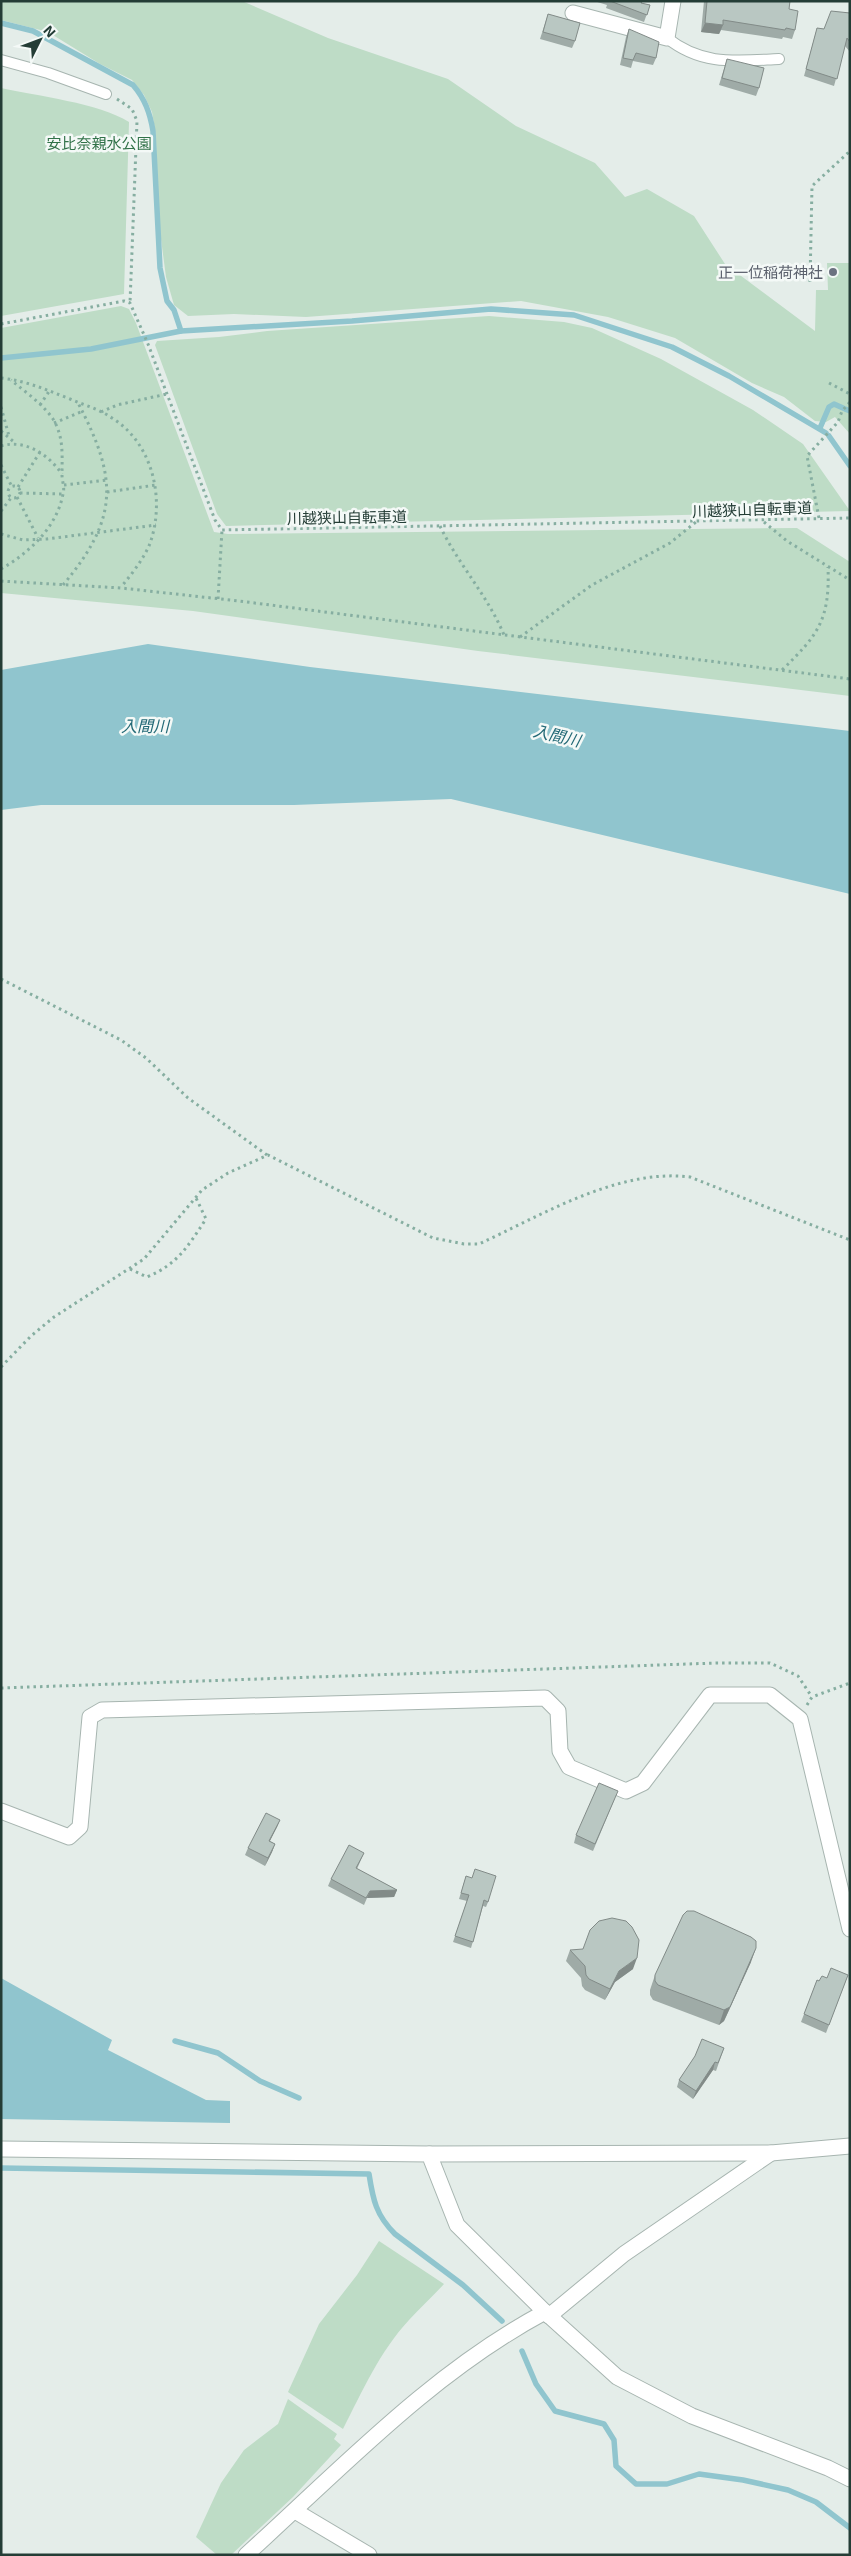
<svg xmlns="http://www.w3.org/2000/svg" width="851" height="2556" viewBox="0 0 851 2556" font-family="'Exo 2','Noto Sans JP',sans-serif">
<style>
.green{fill:#bedcc6}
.water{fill:#90c5ce}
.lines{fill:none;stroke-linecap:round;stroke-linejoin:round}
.stream{stroke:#90c5ce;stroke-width:5.5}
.service-casing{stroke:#a7b5b0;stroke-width:12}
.minor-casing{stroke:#a7b5b0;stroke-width:17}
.tertiary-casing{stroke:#a7b5b0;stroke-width:17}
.path{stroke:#86aea1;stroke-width:3;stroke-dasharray:2.5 4;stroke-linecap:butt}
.service{stroke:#fff;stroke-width:10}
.minor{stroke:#fff;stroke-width:15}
.tertiary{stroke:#fff;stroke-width:15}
.wall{fill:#9faba7}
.shaded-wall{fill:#828b88}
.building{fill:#b9c7c2;stroke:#828b88}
.worship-dot{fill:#6b7280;stroke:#f4f9f7;stroke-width:2}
.labels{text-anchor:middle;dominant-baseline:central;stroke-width:5;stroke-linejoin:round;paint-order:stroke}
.park-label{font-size:15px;fill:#317249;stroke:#f4f9f7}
.worship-label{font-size:15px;fill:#5b616d;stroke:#f4f9f7;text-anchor:end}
.street-label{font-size:15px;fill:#243d36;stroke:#f4f9f7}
.water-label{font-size:16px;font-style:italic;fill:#226976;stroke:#f4f9f7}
</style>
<rect width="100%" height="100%" fill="#e4ede9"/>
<g class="green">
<path d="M1,1H242L328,38L448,79L516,126L595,163L625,197L647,189L694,216L725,264L815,331L816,290H828L827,263H850V434L835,417L826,422L815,421L784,397L752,383L675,338L608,317L521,301L306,317L234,314L188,316L174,305L166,277L157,209L156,135L152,112L144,95L132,80L100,64L48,32L1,20Z"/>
<path d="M1,88C37,96 99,103 129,122L124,294L1,316Z"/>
<path d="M121,306L129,309L136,323L214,532L228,534L797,528L850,562V696L478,651L193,611L1,593V328Z"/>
<path d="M489,316L564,322L592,328L661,359L753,410L803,444L850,511L226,526L217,514L155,345L157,341L219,337L267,331Z"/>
<path d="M379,2241L444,2284C433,2296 420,2308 409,2320C380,2351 362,2392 343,2429L288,2392L319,2324L357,2275Z"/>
<path d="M288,2399L337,2434L334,2439L341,2445L293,2497L231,2555H217L196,2537L221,2483L244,2450L278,2424Z"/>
</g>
<g class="water">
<path d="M148,644L310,667L850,731V894L451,799L294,805H41L1,810V670Z"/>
<path d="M1,1978L112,2040L108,2050L206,2100L230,2101V2123L1,2119Z"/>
</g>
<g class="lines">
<g class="stream">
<path d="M1,23L33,31L133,85C145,99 150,113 153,131L160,268L167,301L174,310L181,331"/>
<path d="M1,358L91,349L181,331L352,321L491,309L574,315L672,347L729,376L826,433"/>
<path d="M845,409L850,411"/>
<path d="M820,428L829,407L834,404L843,408"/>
<path d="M829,436L850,466"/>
<path d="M175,2041L218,2053L260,2081L299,2098"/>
<path d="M1,2168L369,2174C373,2200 376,2215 395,2234L463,2285L502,2321"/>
<path d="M522,2351L536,2384L555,2411L604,2424L614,2440L616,2466L636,2484H667L699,2474L743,2480L788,2490L816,2502L850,2528"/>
</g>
<g class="service-casing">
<g id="service">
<path d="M667,38C702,66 736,61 779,59"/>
<path d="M1,60L48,73L106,94"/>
</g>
</g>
<g class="minor-casing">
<g id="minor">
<path d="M573,13L667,38L673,1"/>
<path d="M1,1811L69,1837L80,1827L90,1717L102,1710L545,1698L558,1711L560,1751L569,1767L626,1791L643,1783L710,1695H770L800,1719L850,1929"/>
<path d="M429,2154L771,2153L850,2146"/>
<path d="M549,2316L624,2254L771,2153"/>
<path d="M246,2555C341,2469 431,2373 545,2312"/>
</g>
</g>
<g class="tertiary-casing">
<g id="tertiary">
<path d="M1,2149L429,2154L457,2225L545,2312L617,2377L692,2416L828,2468L850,2479"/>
<path d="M295,2511L369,2555"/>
</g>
</g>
<g class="path">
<path d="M117,99L132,109L137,121L130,303"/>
<path d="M810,282L812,186L850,151"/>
<path d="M1,324L124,301L130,303L148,344L215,520L222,530L850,518"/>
<path d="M1,378C27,381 47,390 70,399C84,405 99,409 112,418C154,444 166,502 149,546C142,561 131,575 121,587"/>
<path d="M829,383L850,394"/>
<path d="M40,405L50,390"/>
<path d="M1,407L9,436"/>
<path d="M101,412L117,405L167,394"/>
<path d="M54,423L83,411"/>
<path d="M1,431L14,442"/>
<path d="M1,446C25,439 48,454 62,474"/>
<path d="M1,465L12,487"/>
<path d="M64,485L108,480"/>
<circle cx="14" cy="492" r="6"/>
<path d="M18,487L40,452"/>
<path d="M107,492L156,485"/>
<path d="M20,493L63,494"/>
<path d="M17,497L38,538"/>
<path d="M1,511L11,498"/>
<path d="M819,518L807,456L838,422L842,411L850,402"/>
<path d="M764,522L787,541L850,580"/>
<path d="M440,526C458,564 488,596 504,635"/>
<path d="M1,534L23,540L47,539L156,525"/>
<path d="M1,569C29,553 57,527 63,494C65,488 62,481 62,475C62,455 64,437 53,419C42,403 25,392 11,380"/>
<path d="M1,581L121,588L239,601L850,679"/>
<path d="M63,585C119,518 118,479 78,403"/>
<path d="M218,599L222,530"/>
<path d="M520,637L592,585L670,543L696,522"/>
<path d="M782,670C818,635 830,620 828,567"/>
<path d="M1,979L121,1040L146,1058L188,1098L267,1155"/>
<path d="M130,1269L147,1277C178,1264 188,1246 206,1219L196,1198"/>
<path d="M1,1367L31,1336L54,1317L144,1259L202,1190L228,1173L268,1155L433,1238L464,1244H479C542,1215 619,1168 690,1177L850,1240"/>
<path d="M1,1688L716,1663H770L798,1676L812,1697"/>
<path d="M807,1705L812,1697L850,1683"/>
</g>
<use href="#service" class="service"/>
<use href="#minor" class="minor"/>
<use href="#tertiary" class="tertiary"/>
</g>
<g class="wall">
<path d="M594,1H642L641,3L650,5L644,22L606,8L607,5Z"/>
<path d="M704,1H790L789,9L795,30L792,39L783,37L782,39L721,30L719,34L701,32Z"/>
<path d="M850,13V52L845,46L834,86L804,76L817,28L824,29Z"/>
<path d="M548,14L575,41L572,48L540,39Z"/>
<path d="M629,29L656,58L653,65L633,61L631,68L620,65L626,37Z"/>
<path d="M727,59L759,88L756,96L719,85Z"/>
<path d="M615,1798L593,1851L574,1843L576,1835Z"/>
<path d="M280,1820L277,1827L270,1841L275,1844L272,1852L265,1866L245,1855L248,1848Z"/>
<path d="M364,1853L357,1869L397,1890L394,1897L367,1898L364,1905L328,1886L331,1879Z"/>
<path d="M466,1876L488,1902L486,1907L483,1906L471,1948L453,1942L467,1901L459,1899Z"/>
<path d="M570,1950L633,1969L615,1982L605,2000L585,1990L582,1986L581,1978L566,1961Z"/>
<path d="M751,1962L724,2021L719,2025L653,2000L650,1995V1990L655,1975Z"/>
<path d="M848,1975L826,2033L801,2022L817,1980L819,1981L827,1978Z"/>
<path d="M724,2048L716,2071L713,2070L693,2099L677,2087L679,2080Z"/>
</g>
<g class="shaded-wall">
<path d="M705,23L723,25L719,34L701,32Z"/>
<path d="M280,1820L277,1827L266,1848L269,1841Z"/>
<path d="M275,1844L272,1852L265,1866L268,1858Z"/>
<path d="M397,1890L394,1897L367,1898L364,1905L370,1891Z"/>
<path d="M756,1948L751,1962L724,2021L719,2025L724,2010Z"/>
<path d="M637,1958L633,1969L615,1982L605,2000L610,1989L619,1971Z"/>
<path d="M715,2062L713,2070L693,2099L696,2091Z"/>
</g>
<g class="building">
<path d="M610,1H642L641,3L650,5L647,15Z"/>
<path d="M707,1H790L789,9L798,11L795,30L786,28L785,30L723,20V25L705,23Z"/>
<path d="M831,11L850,13V42L847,38L837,79L806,69L817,28L824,29Z"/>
<path d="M548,14L580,23L575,41L543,32Z"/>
<path d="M629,29L659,42L656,58L636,53L633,60L623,58Z"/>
<path d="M727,59L764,68L759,88L722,78Z"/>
<path d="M599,1783L618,1791L595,1844L576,1835Z"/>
<path d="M266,1813L280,1820L269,1841L275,1844L268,1858L248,1848Z"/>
<path d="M349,1845L364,1853L356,1868L397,1890L370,1891L366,1898L331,1879Z"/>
<path d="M475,1869L496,1876L488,1902L484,1900L473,1942L455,1936L469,1895L461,1893L466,1876L472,1878Z"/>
<path d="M687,1911H694L751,1937L756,1941V1948L730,2007L724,2010L658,1985L655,1981V1975L683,1915Z"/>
<path d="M612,1918L626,1921L632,1927L639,1940L637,1958L619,1971L610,1989L589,1979L586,1975L585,1966L570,1950L583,1949L590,1930L599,1921Z"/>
<path d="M831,1968L848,1975L829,2025L804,2014L817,1980L819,1981L822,1976L827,1978Z"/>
<path d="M702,2039L724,2048L718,2063L715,2062L696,2091L679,2080L695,2056Z"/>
</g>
<circle class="worship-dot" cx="833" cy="272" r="5"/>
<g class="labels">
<g class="park-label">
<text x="99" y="143">安比奈親水公園</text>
</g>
<g class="worship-label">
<text x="823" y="272">正一位稲荷神社</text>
</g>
<g class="street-label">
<text transform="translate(752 509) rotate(-2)">川越狭山自転車道</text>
<text transform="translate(347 517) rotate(-1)">川越狭山自転車道</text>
</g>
<g class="water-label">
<text x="145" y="725">入間川</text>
<text transform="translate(557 735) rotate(13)">入間川</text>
</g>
</g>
<rect width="851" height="2556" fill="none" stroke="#243d36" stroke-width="5"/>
<g transform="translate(40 40) rotate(48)" stroke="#f4f9f7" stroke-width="4" paint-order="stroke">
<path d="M0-4L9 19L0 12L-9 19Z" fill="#243d36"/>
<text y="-8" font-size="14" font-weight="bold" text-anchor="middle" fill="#243d36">N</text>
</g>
</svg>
